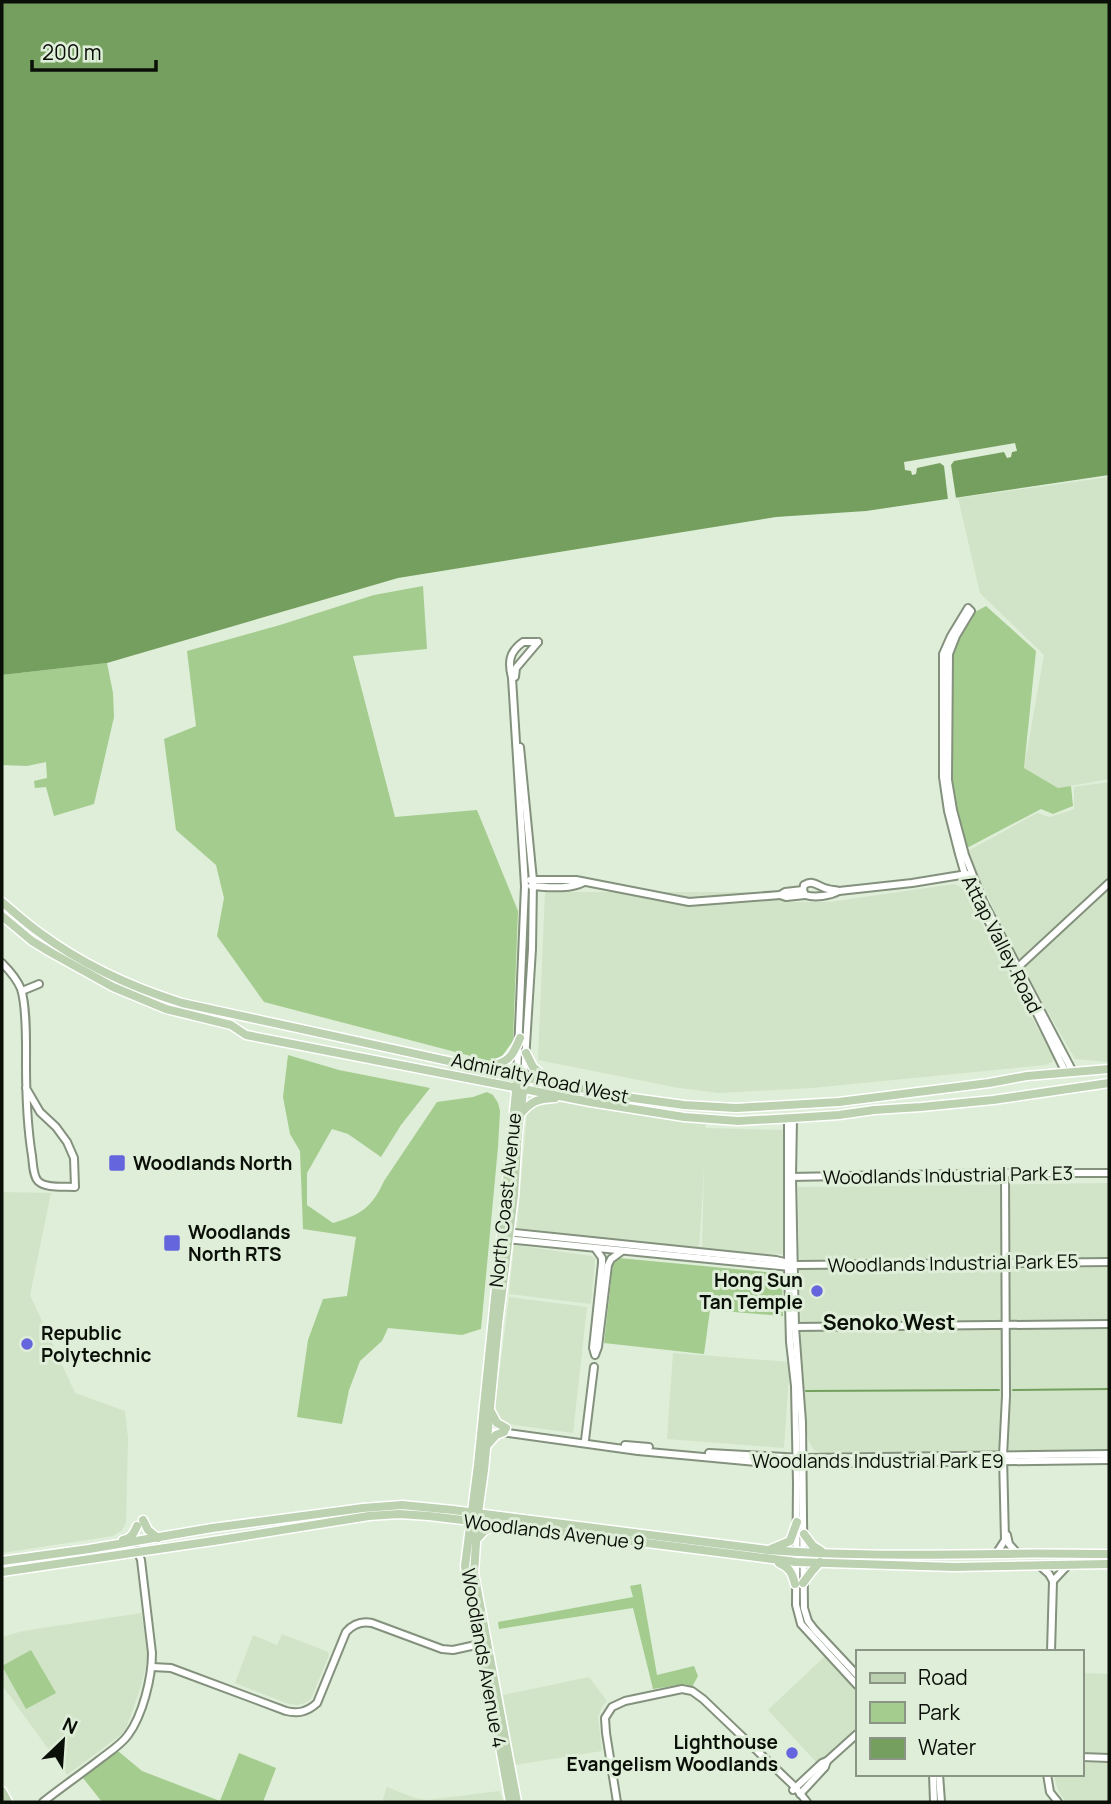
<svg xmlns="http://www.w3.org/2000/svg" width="1111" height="1804" viewBox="0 0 1111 1804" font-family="Manrope,sans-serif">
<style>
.built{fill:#d1e4c7}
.green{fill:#a4cc8e}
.water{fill:#759f5e}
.pier{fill:#dfeed8}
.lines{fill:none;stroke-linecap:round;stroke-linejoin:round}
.stream{stroke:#759f5e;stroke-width:2}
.minor-casing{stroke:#83917d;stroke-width:10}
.major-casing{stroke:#fff;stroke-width:11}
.minor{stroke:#fff;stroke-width:6}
.major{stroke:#bbd1af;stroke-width:8}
.poi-dot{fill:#6565de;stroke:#dfeed8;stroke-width:2.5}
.labels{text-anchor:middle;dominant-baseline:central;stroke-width:6;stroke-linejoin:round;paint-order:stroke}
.street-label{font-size:19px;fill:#0a0f08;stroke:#dfeed8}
.poi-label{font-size:19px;font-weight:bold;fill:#0a0f08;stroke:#dfeed8;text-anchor:start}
.neighbourhood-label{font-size:21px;font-weight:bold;fill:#0a0f08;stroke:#dfeed8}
</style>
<rect width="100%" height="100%" fill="#dfeed8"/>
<g class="built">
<path d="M1109,477V779L1058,788L1024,768L1044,655L980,593L958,498Z"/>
<path d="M1109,782V1062L1075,1059L1022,967L966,852L1037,813L1050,817L1074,809V787Z"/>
<path d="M955,884L964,889L970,904L980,920L1053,1057V1062L1045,1065L812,1088L719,1093L679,1088L538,1060L545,892H771L790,902H829Z"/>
<path d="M549,1099L663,1119L705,1124L706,1128L783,1130L784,1254L702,1252L704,1168L699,1249L517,1228L527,1112Z"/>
<path d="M1109,1183V1449L824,1454L814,1450L808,1440L801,1360L798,1187Z"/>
<path d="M2,1192L51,1193L30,1295L75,1393L125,1411L128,1438L126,1522L122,1530L113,1536L2,1553Z"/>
<path d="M514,1245L592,1256L595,1259L591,1304L509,1294Z"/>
<path d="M509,1297L587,1307L573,1433L493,1422Z"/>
<path d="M673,1353L790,1362L784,1448L667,1439Z"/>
<path d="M141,1613L148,1649V1658L140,1689L127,1726L122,1734L67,1775L2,1685V1637L23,1631Z"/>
<path d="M282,1634L328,1652L329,1655L311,1699L305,1703L297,1705L289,1704L235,1683L253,1635L277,1645Z"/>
<path d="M825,1656L857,1689V1728L819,1765L768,1710Z"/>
<path d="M1081,1673L1109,1674V1754L1081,1752Z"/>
<path d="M589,1677L607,1701L602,1707L598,1717L602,1751L515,1765L503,1695Z"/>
<path d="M1081,1763H1109V1802H1066L1060,1794L1056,1784L1054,1774H1081Z"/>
<path d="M387,1787L415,1798L427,1800L500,1791L503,1802H382Z"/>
</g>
<g class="green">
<path d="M423,586L427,649L353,656L395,817L477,810L518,911L513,1041L502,1056L490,1061L264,1002L217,936L224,898L216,865L176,830L164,739L196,726L187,651L280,625L374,595Z"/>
<path d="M986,606L1036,651L1024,768L1058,788L1071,786L1073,806L1053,814L1041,809L965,849L949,775L951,649L975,612Z"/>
<path d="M107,663L113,693L114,717L94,804L54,816L46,787L35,788L34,781L47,778L46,762L27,766L2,765V675Z"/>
<path d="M288,1055L339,1070L430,1088L401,1125L381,1157L348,1134L332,1129L307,1173V1205L333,1223C360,1215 372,1208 384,1181L437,1102L473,1097L487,1092L493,1095L498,1103L500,1111L498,1147L481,1329L462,1335L388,1328L382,1341L360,1361L349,1390L342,1424L297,1417L308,1340L323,1299L347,1296L356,1237L303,1229L300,1151L290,1134L283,1097Z"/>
<path d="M619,1258L776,1273L782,1279L783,1316L710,1310L704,1354L604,1343L613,1264Z"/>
<path d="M641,1584L657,1675L694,1666L698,1676L692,1687L685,1684L653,1689L633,1608L499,1629L498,1622L633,1597L630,1586Z"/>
<path d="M31,1650L56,1693L26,1709L2,1666Z"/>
<path d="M118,1751L142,1771L220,1801L239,1753L276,1768L263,1802H102L83,1778Z"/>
</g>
<path class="water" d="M2,2H1109V475L866,511L776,517L398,578L107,663L2,675Z"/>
<path class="pier" d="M1015,443L1017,451L1012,452L1011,457L1007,458L1004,452L954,461L951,465L956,498L948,500L944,466L940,463L917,468L916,474L912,475L911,471L905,470L904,462Z"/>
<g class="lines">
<g class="stream">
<path d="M1013,1390L1109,1389"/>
<path d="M806,1391L999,1390"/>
</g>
<g class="minor-casing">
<g id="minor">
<path d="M515,677L516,668L538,642"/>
<path d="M520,747L533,880L532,949L524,1077"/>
<path d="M530,880H576L689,902L780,895L785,892L803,890L804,885C814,879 818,887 828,889C832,890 836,890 839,891"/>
<path d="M531,886C548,887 569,890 584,882"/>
<path d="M803,890L805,895C815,898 830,896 839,891L912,883L967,874"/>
<path d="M780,895L786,897L805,895"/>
<path d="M2,963C9,970 17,979 21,989C27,1007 26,1044 26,1064C26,1095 27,1125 32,1156C33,1163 33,1176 38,1181C46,1189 65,1186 75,1187L74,1158L67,1142L56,1127L40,1112L26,1088"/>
<path d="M1016,969L1109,883"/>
<path d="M22,991L39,984"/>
<path d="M1066,1073L1024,987L977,900L965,875L959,854L948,811L943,777V654L951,636L968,608L971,611L956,636L949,654L948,780L953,810L965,855L983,901L1073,1072"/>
<path d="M517,1076L525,886L512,678C508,662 509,652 523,642H538"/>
<path d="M793,1118L792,1177L795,1327L802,1422L804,1608L808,1621L814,1629L857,1675"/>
<path d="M788,1119V1267L790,1342L795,1386L797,1483L796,1605L801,1624L857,1685"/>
<path d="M789,1177L1011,1173H1109"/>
<path d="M506,1232L776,1260L797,1265L1109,1262"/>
<path d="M505,1239L790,1267"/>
<path d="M595,1248L602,1258V1263L593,1348L595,1355L598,1347L608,1265L611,1259L622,1251"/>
<path d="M793,1327L1109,1324"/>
<path d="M486,1430L638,1451L779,1464L1109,1460"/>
<path d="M585,1440L594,1367"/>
<path d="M625,1445L649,1447"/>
<path d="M709,1453L803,1458L1109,1454"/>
<path d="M1007,1535L1009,1544L1018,1554"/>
<path d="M996,1554L1005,1540L1003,1456L1006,1396L1005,1173"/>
<path d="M1039,1565L1049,1574L1053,1581L1051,1652"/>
<path d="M1053,1581L1068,1565"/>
<path d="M152,1667L171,1668L286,1711C298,1714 307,1712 317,1703L346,1632C353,1624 362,1621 372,1623L442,1649L453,1650L485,1643"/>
<path d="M1081,1757L1109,1758"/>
<path d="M933,1774L934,1802"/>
<path d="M939,1774L941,1802"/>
<path d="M1047,1774L1050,1792L1058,1802"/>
<path d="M793,1790L822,1763L827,1761L857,1734"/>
<path d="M800,1794L825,1767L827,1761"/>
<path d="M43,1802C62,1787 81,1774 99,1760C109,1752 121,1745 128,1735C143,1715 152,1677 152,1653L141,1560L137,1550"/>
<path d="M617,1802L606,1733L605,1718L612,1707L625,1701L682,1689L692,1691L703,1699L795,1787L807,1802"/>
</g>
</g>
<g class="major-casing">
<g id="major">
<path d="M2,902C14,912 27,924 40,933C83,965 131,987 182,1003L517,1076L633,1098L684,1105L736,1108L839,1102L989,1083L1027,1076L1109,1069"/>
<path d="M2,916L32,941L50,952L113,987L166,1009L231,1025L246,1035L590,1102L684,1117L738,1121L793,1118L839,1115L874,1110L921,1107L993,1100L1109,1083"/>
<path d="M526,1053L533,1067L548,1079"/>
<path d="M488,1067C508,1062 512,1058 520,1038"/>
<path d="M521,1113C533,1100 538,1099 555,1098"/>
<path d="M491,1412L497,1423L506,1428"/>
<path d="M488,1444L496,1435L504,1432"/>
<path d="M143,1520L148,1530L158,1538"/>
<path d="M804,1534L813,1546L821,1551"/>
<path d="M123,1540C131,1539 134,1533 137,1526"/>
<path d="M476,1540L484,1531L499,1525"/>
<path d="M771,1549L790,1541L797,1522"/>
<path d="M2,1561L89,1549L212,1528L363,1508L402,1505L453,1510L768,1550C844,1556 920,1555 996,1554C1033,1553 1071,1554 1109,1554"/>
<path d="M779,1563C790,1568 792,1573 795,1584"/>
<path d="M2,1572L220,1540L369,1516L399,1514L429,1516L530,1528L796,1562L954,1567L1109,1564"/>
<path d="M803,1583L812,1571L820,1562"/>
<path d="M2,1791L8,1802"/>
<path d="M510,1802L479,1632L467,1581L465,1566L478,1465L517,1082"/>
<path d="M517,1802L474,1573L478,1513L484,1470L498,1324L514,1195L518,1131L524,1084"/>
</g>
</g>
<use href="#minor" class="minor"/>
<use href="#major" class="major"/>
</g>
<g class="poi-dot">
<rect x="108" y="1154" width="18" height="18" rx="3.5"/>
<rect x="163" y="1234" width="18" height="18" rx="3.5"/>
<circle cx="817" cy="1291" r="7"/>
<circle cx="27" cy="1344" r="7"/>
<circle cx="792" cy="1753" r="7"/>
</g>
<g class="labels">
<g class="street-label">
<text transform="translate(1002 944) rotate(63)">Attap Valley Road</text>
<text transform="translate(540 1078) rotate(12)">Admiralty Road West</text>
<text transform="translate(948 1175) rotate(-1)">Woodlands Industrial Park E3</text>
<text transform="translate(505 1200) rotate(-84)">North Coast Avenue</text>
<text transform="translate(953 1263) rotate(-1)">Woodlands Industrial Park E5</text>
<text x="878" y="1461">Woodlands Industrial Park E9</text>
<text transform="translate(554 1532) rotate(7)">Woodlands Avenue 9</text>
<text transform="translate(484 1658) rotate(80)">Woodlands Avenue 4</text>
</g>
<g class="poi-label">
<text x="133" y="1163">Woodlands North</text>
<text x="188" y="1232">Woodlands<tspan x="188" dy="22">North RTS</tspan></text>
<text x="803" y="1280" text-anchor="end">Hong Sun<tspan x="803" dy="22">Tan Temple</tspan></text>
<text x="41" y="1333">Republic<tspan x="41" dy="22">Polytechnic</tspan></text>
<text x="778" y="1742" text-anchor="end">Lighthouse<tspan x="778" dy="22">Evangelism Woodlands</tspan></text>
</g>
<g class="neighbourhood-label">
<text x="889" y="1322">Senoko West</text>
</g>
</g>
<rect width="1111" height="1804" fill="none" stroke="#0a0f08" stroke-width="7"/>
<rect x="856" y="1650" width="228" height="126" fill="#dfeed8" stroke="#8a9585" stroke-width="2"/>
<rect x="870" y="1673" width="35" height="10" fill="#bbd1af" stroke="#8a9585" stroke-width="2"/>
<text x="918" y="1685" font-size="21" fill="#0a0f08">Road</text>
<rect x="870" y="1702" width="35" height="21" fill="#a4cc8e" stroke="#8a9585" stroke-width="2"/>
<text x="918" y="1720" font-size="21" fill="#0a0f08">Park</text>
<rect x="870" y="1738" width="35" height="21" fill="#759f5e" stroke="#8a9585" stroke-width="2"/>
<text x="918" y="1755" font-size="21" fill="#0a0f08">Water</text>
<g transform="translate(63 1741) rotate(25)" stroke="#dfeed8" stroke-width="5" paint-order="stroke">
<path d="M0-5L12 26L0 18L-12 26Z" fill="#0a0f08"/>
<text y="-10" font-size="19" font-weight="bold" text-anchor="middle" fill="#0a0f08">N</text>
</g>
<path d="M32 60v10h124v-10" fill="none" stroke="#0a0f08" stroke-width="3.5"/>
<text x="42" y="60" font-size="21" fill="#0a0f08" stroke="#dfeed8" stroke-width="5" paint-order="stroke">200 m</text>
</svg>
